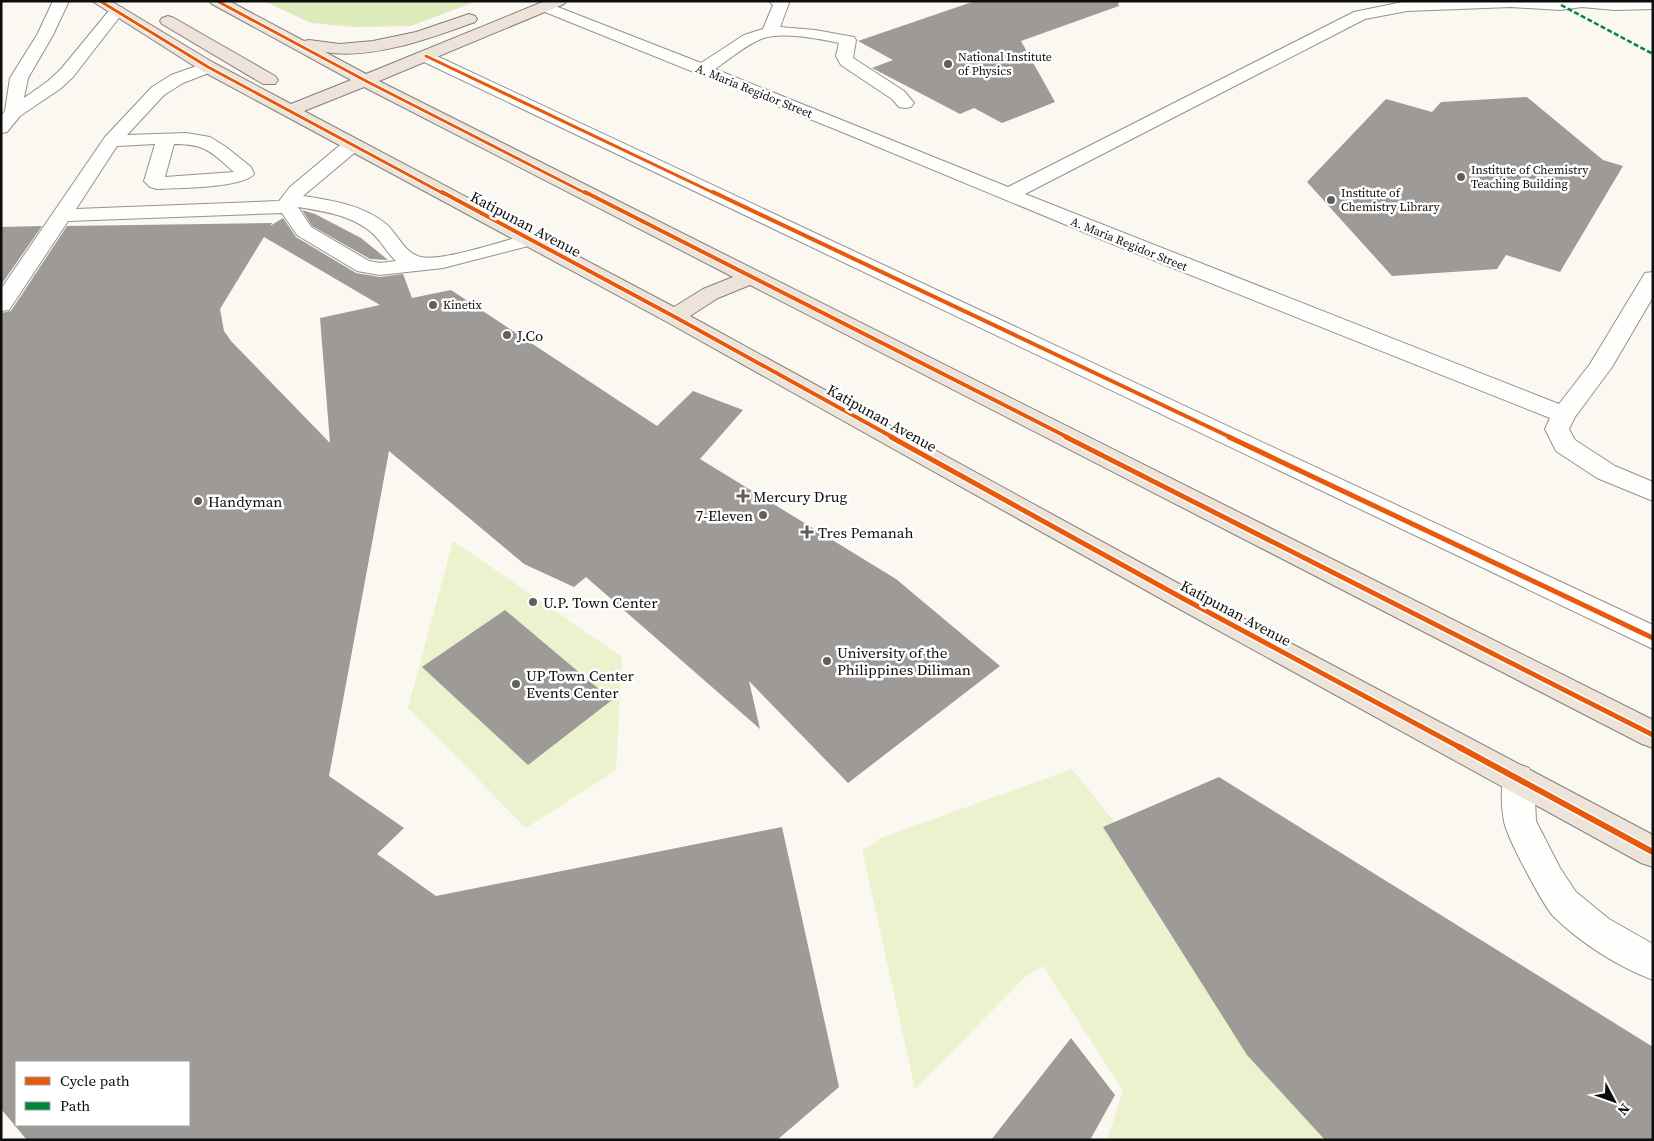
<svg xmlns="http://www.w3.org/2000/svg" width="1654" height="1141" viewBox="0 0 1654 1141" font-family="'Source Serif 4',serif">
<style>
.green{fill:#ebf2ce}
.forest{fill:#ddeabc}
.building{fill:#9e9a97;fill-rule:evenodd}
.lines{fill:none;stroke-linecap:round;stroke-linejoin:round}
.minor-casing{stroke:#949290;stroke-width:2}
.major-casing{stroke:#81807d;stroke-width:2}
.minor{fill:#fefefd;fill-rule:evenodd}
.major{fill:#ede3d8;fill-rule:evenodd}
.quiet{stroke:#00873e;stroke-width:2.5;stroke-dasharray:5 2.5;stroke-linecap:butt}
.cycleway-far3-casing{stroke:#fff;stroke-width:5}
.cycleway-far2-casing{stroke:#fff;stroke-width:6}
.cycleway-far1-casing{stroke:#fff;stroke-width:8}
.cycleway-casing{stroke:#fff;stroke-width:9}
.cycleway-far3{stroke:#e8590c;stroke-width:3}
.cycleway-far2{stroke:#e8590c;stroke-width:4}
.cycleway-far1{stroke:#e8590c;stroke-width:5}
.cycleway{stroke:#e8590c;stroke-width:6}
.poi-dot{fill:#605f5d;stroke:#fff;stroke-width:2}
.labels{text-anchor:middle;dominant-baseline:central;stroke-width:5;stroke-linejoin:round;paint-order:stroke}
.far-poi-label{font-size:12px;fill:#0d0d0d;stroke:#fff;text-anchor:start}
.far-street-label{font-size:12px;fill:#0d0d0d;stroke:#fff}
.street-label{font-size:15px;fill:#0d0d0d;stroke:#fff}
.poi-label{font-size:15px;fill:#0d0d0d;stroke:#fff;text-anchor:start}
</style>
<rect width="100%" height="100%" fill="#fbf7f1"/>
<g class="green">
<path d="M453,541L622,657L616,770L526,828L408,708Z"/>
<path d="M1072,769L1370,1140H1107L1123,1091L1043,966L1026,976L915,1089L862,849L879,842L878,839Z"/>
</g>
<path class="forest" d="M264,1H477L411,26L355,27L311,23Z"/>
<g class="building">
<path d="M975,1H1118L1119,6L1021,41L1055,102L1002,123L974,108L960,114L874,69L872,68L893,60L858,41Z"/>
<path d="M1527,97L1603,160L1623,166L1560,272L1506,255L1497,269L1392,276L1307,182L1386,99L1432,112L1441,102Z"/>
<path d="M302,210L315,214L361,238L388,260L370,259L312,226Z"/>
<path d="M283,218L296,237L356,273L380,277L403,274L412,298L451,290L657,426L693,391L743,410L700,459L896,579L1000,666L848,783L749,681L760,729L586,577L574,587L524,564L389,451L329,776L404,828L377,854L436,896L782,827L839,1087L777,1140H27L1,1109V313L11,311L67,226L272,223L270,226ZM264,237L380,305L320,318L330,443L231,341L224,331L220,309ZM16,1062H189V1125H16Z"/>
<path d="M42,226L1,285V227Z"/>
<path d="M505,610L612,700L528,765L422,667Z"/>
<path d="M1219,777L1653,1047V1140H1325L1247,1055L1103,827Z"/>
<path d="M1071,1038L1115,1095L1090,1140H991Z"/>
</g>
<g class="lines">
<g class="minor-casing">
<g id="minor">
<path d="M53,1H69L53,35L28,78L24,98L48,81L61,69L112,7H122L125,10L73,77L60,89L20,116L7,132L1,133V116L5,111L10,78L37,35Z"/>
<path d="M769,1H787L789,3L780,27L815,30L854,37L856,40L853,58L904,91L914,103L911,107L905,108L899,107L892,99L841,65L836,56L839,43C819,39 781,31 761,39C744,46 730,59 715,69L1008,187L1354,12L1407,1H1653V9L1614,10L1582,7L1561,10L1511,7L1407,11L1365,19L1025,194L1559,404L1590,364L1645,273L1653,272V297L1612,367L1575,417L1569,429L1575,440L1615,466L1653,482V501L1597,478L1556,451L1545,429L1550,418L1105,241L842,132L540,10L537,7L540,4H550L701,63L744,35L763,29L773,5Z"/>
<path d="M426,51L1653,625V649L420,60L418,56L420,52Z"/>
<path d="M208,62L214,63L216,67L214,71L183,83L164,95L127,135L186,133L210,137L226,147L251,167L254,174C244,188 176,188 157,189L150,187L144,181L155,144L117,146L76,209L279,201L290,187L345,141L352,139L359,141L361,145L359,149L303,196C330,200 364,205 386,224C398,234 404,253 421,257C441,262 506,240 529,234L536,236L539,240L536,244L443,268L380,275L357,271L297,235L282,213L68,221L9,310L1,311V289L105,137L152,87L171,75ZM174,144C206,144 211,152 234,172L165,177ZM298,207C323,211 351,215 371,232C381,240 386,252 396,261L380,263L369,261L311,227Z"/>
<path d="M1518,764L1529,768L1534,778L1536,821L1560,868L1576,892L1609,919L1653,944V980C1617,966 1581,943 1553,916C1543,905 1506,836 1504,821C1501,805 1500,782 1507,768Z"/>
</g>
</g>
<g class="major-casing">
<g id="major">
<path d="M92,1H111L214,63L291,104L351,80L212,4L209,1H229L304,41L309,40L340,44L373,41L416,32L469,14L475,16L477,19L475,22C431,38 372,60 325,52L366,74L545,1H567L564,4L379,81L1653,720V748L1642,744L750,285L718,298L690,316L1194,592L1653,835V867L1641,863L1174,606L667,322L202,71ZM364,87L733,277L703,289L674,307L304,111Z"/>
<path d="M168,16L174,18L275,76L278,80L275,84H263L162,24L160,21L162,18Z"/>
</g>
</g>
<use href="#minor" class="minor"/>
<use href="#major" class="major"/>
<path class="quiet" d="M1561,5L1653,54"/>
<g class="cycleway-far3-casing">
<g id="cycleway-far3">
<path d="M100,1L208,67L444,194"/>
<path d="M217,1L366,81L587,194"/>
<path d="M426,56L716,194"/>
</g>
</g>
<g class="cycleway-far2-casing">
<g id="cycleway-far2">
<path d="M442,192L675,317L894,438"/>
<path d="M585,192L1069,438"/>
<path d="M713,192L1232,438"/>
</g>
</g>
<g class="cycleway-far1-casing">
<g id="cycleway-far1">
<path d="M891,437L1184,599L1461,748"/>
<path d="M1066,437L1653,735"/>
<path d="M1229,437L1653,638"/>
</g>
</g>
<g class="cycleway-casing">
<path id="cycleway" d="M1459,747L1653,852"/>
</g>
<use href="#cycleway-far3" class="cycleway-far3"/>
<use href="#cycleway-far2" class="cycleway-far2"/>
<use href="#cycleway-far1" class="cycleway-far1"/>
<use href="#cycleway" class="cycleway"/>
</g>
<g class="poi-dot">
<circle cx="948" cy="64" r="5"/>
<circle cx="1461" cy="177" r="5"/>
<circle cx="1331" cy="200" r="5"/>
<circle cx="433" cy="305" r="5"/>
<circle cx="507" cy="335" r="5"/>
<path d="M740.5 488.5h5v5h5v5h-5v5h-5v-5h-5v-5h5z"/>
<circle cx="198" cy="501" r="5"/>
<circle cx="763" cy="515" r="5"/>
<path d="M804.5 524.5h5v5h5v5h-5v5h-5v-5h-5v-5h5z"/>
<circle cx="533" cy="602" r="5"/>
<circle cx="827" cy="661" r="5"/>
<circle cx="516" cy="684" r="5"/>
</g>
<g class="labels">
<g class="far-poi-label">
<text x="958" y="57">National Institute<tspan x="958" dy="14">of Physics</tspan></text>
<text x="1471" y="170">Institute of Chemistry<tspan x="1471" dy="14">Teaching Building</tspan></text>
<text x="1341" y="193">Institute of<tspan x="1341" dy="14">Chemistry Library</tspan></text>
<text x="443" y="305">Kinetix</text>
</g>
<g class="far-street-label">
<text transform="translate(754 91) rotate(22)">A. Maria Regidor Street</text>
<text transform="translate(1129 244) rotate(22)">A. Maria Regidor Street</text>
</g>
<g class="street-label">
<text transform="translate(526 224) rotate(28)">Katipunan Avenue</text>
<text transform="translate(882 418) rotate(29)">Katipunan Avenue</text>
<text transform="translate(1236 613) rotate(28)">Katipunan Avenue</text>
</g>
<g class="poi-label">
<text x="517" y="335">J.Co</text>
<text x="753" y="496">Mercury Drug</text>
<text x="208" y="501">Handyman</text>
<text x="753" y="515" text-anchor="end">7-Eleven</text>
<text x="818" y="532">Tres Pemanah</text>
<text x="543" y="602">U.P. Town Center</text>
<text x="837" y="652">University of the<tspan x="837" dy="17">Philippines Diliman</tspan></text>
<text x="526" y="675">UP Town Center<tspan x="526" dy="17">Events Center</tspan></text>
</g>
</g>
<rect width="1654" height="1141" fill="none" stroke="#0d0d0d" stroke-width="5"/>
<rect x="15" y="1061" width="175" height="65" fill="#ffffff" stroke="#9e9e9e"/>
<rect x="25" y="1077" width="25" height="8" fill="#e8590c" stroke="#9e9e9e"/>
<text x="60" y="1086" font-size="15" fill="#0d0d0d">Cycle path</text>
<rect x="25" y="1102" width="25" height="8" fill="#00873e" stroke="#9e9e9e"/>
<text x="60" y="1111" font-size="15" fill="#0d0d0d">Path</text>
<g transform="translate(1614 1101) rotate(131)" stroke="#ffffff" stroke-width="4" paint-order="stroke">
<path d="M0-4L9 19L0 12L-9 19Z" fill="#0d0d0d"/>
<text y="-8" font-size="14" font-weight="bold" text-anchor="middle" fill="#0d0d0d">N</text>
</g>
</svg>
